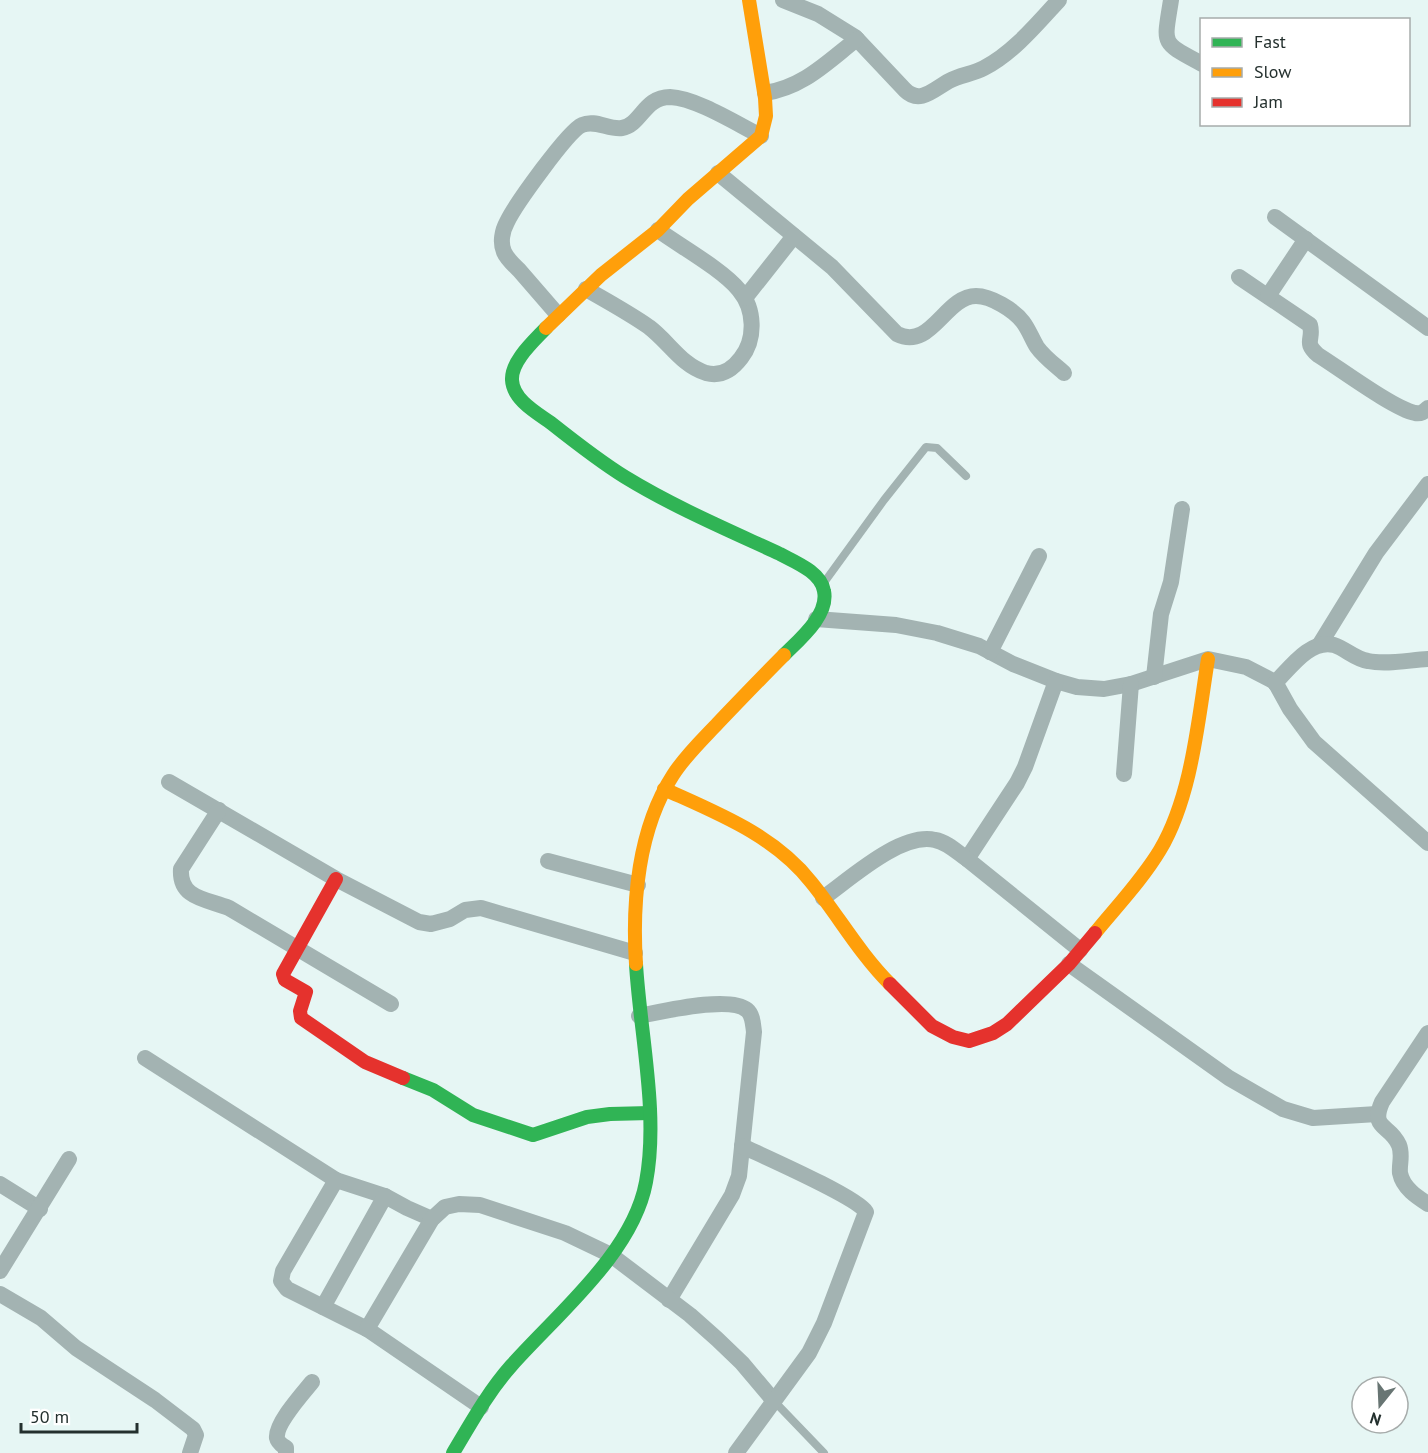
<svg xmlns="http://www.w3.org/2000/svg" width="1428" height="1453" viewBox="0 0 1428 1453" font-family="'PT Sans',sans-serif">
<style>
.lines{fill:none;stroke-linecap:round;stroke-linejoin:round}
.lane{stroke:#a3b3b2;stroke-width:8}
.street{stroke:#a3b3b2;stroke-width:16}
.fast{stroke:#30b455;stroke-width:14}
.slow{stroke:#ff9f0a;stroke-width:14}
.jam{stroke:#e5322d;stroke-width:14}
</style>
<rect width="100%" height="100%" fill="#e6f6f4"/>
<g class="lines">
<g class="lane">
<path d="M823,584L884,500L926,447L937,448L966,476"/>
<path d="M774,1401L824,1453"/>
</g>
<g class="street">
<path d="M783,0L818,14L855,37L905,90C920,105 934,89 949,81C960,75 973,74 984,68C1013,53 1037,24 1059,0"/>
<path d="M1171,0C1164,46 1160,41 1202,64"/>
<path d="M765,93C804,87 827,62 857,39"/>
<path d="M718,173L832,267L897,334C931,351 945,296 976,296C991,296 1014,310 1023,322C1029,330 1032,339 1037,347C1044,357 1055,365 1064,373"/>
<path d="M1275,217L1428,328"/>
<path d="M1239,277L1310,325C1314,340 1303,342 1318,355C1339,368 1394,409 1415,413C1421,414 1424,412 1428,408"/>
<path d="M586,289C607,301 629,313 649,327C669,342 681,365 706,373C721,377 732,370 741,358C756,339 755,309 739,290C723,270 680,246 658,230"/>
<path d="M1268,296L1306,239"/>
<path d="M745,298L794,236"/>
<path d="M558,315C545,300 532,285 519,270C514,265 507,259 504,252C500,243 502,231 507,222C515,205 568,131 582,125C595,119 609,130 622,128C641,125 644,97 670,97C696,98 737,124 761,136"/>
<path d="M816,619L896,625L937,633L979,646L1013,664L1056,681L1077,687L1104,689L1131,684L1208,659L1246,667L1275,682L1290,709L1314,742L1428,843"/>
<path d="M1320,644L1376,553L1428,484"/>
<path d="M990,652L1039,556"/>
<path d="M1154,677L1161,614L1171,582L1182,509"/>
<path d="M1275,683C1290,668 1310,639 1334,645C1346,649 1355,659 1368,661C1386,665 1409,660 1428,659"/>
<path d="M1124,774L1131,684"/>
<path d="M169,782L336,879L419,922L431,924L450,919L465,910L481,908L635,953"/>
<path d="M219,810L181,869C179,899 207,899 229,908L391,1004"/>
<path d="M967,859L1017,783L1025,767L1056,681"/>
<path d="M548,861L638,885"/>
<path d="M823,898C850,879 901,832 935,840C947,842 957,852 967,859L1080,950"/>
<path d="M1069,964L1229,1078L1283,1109L1313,1118L1377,1114"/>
<path d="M639,1016C661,1012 729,995 747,1010C753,1015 753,1025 754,1032L739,1176L732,1195L669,1300"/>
<path d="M1428,1033L1382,1102C1370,1130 1390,1124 1399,1145C1403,1155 1399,1164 1400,1173C1403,1188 1417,1197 1428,1204"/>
<path d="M145,1058L336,1180L385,1196L407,1208L432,1219"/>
<path d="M336,1180L283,1271L281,1281L287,1289L367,1329L481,1407"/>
<path d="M0,1184L40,1209"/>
<path d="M0,1271L69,1159"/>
<path d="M0,1294L41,1318L76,1348L155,1400L193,1429L196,1435L190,1453"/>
<path d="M323,1307L385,1196"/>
<path d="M367,1329L432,1219L445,1207L459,1204L480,1205L565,1233L611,1255L690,1315L717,1339L742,1363L774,1401"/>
<path d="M286,1453V1448C282,1445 278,1443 277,1438C275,1424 303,1393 312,1382"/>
<path d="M736,1453L809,1353L824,1323L866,1212C857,1197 763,1156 742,1146"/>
</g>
<g class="fast">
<path d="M546,328C534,341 511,361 512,380C513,400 537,413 551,423C575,442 599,461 625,477C674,507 728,530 780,554C795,562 821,572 824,591C829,615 800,639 784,655"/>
<path d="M403,1078L433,1090L473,1115L533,1135L587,1117L610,1114L650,1113"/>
<path d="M453,1453C471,1423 488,1392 511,1366C557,1314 633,1253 646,1182C659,1114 640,1033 636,964"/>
</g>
<g class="slow">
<path d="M546,328L601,275L658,230L688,199L761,136L766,116L765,98L749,0"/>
<path d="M664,789C717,813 774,835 811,882C838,915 859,953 890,984"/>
<path d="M1095,933C1117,906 1142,880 1160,850C1192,796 1198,720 1208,659"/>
<path d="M636,964C632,902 638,829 673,775C685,756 702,740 718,723C740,700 762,677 784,655"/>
</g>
<g class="jam">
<path d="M336,879L283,974L285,980L306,992L300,1011L301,1018L365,1062L403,1078"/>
<path d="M890,984L932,1026L953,1037L969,1041L993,1033L1007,1024L1069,964L1095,933"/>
</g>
</g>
<rect x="1200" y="18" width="210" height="108" fill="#ffffff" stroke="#a7acab" stroke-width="1.5"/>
<rect x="1212" y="38" width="30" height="9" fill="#30b455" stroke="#a7acab" stroke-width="1.5"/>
<text x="1254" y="48" font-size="18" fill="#24302e">Fast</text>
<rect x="1212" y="68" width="30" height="9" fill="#ff9f0a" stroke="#a7acab" stroke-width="1.5"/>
<text x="1254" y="78" font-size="18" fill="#24302e">Slow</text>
<rect x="1212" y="98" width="30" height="9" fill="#e5322d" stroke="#a7acab" stroke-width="1.5"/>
<text x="1254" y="108" font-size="18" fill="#24302e">Jam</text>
<g transform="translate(1380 1405) rotate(198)"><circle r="28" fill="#ffffff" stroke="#a7acab" stroke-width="1.5"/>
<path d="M0-4.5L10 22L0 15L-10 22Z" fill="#687573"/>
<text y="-9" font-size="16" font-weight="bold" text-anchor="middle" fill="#24302e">N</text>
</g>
<path d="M21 1423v9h116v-9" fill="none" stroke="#24302e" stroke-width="3"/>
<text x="30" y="1423" font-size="18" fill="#24302e" stroke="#ffffff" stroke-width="4.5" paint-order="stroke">50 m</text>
</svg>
